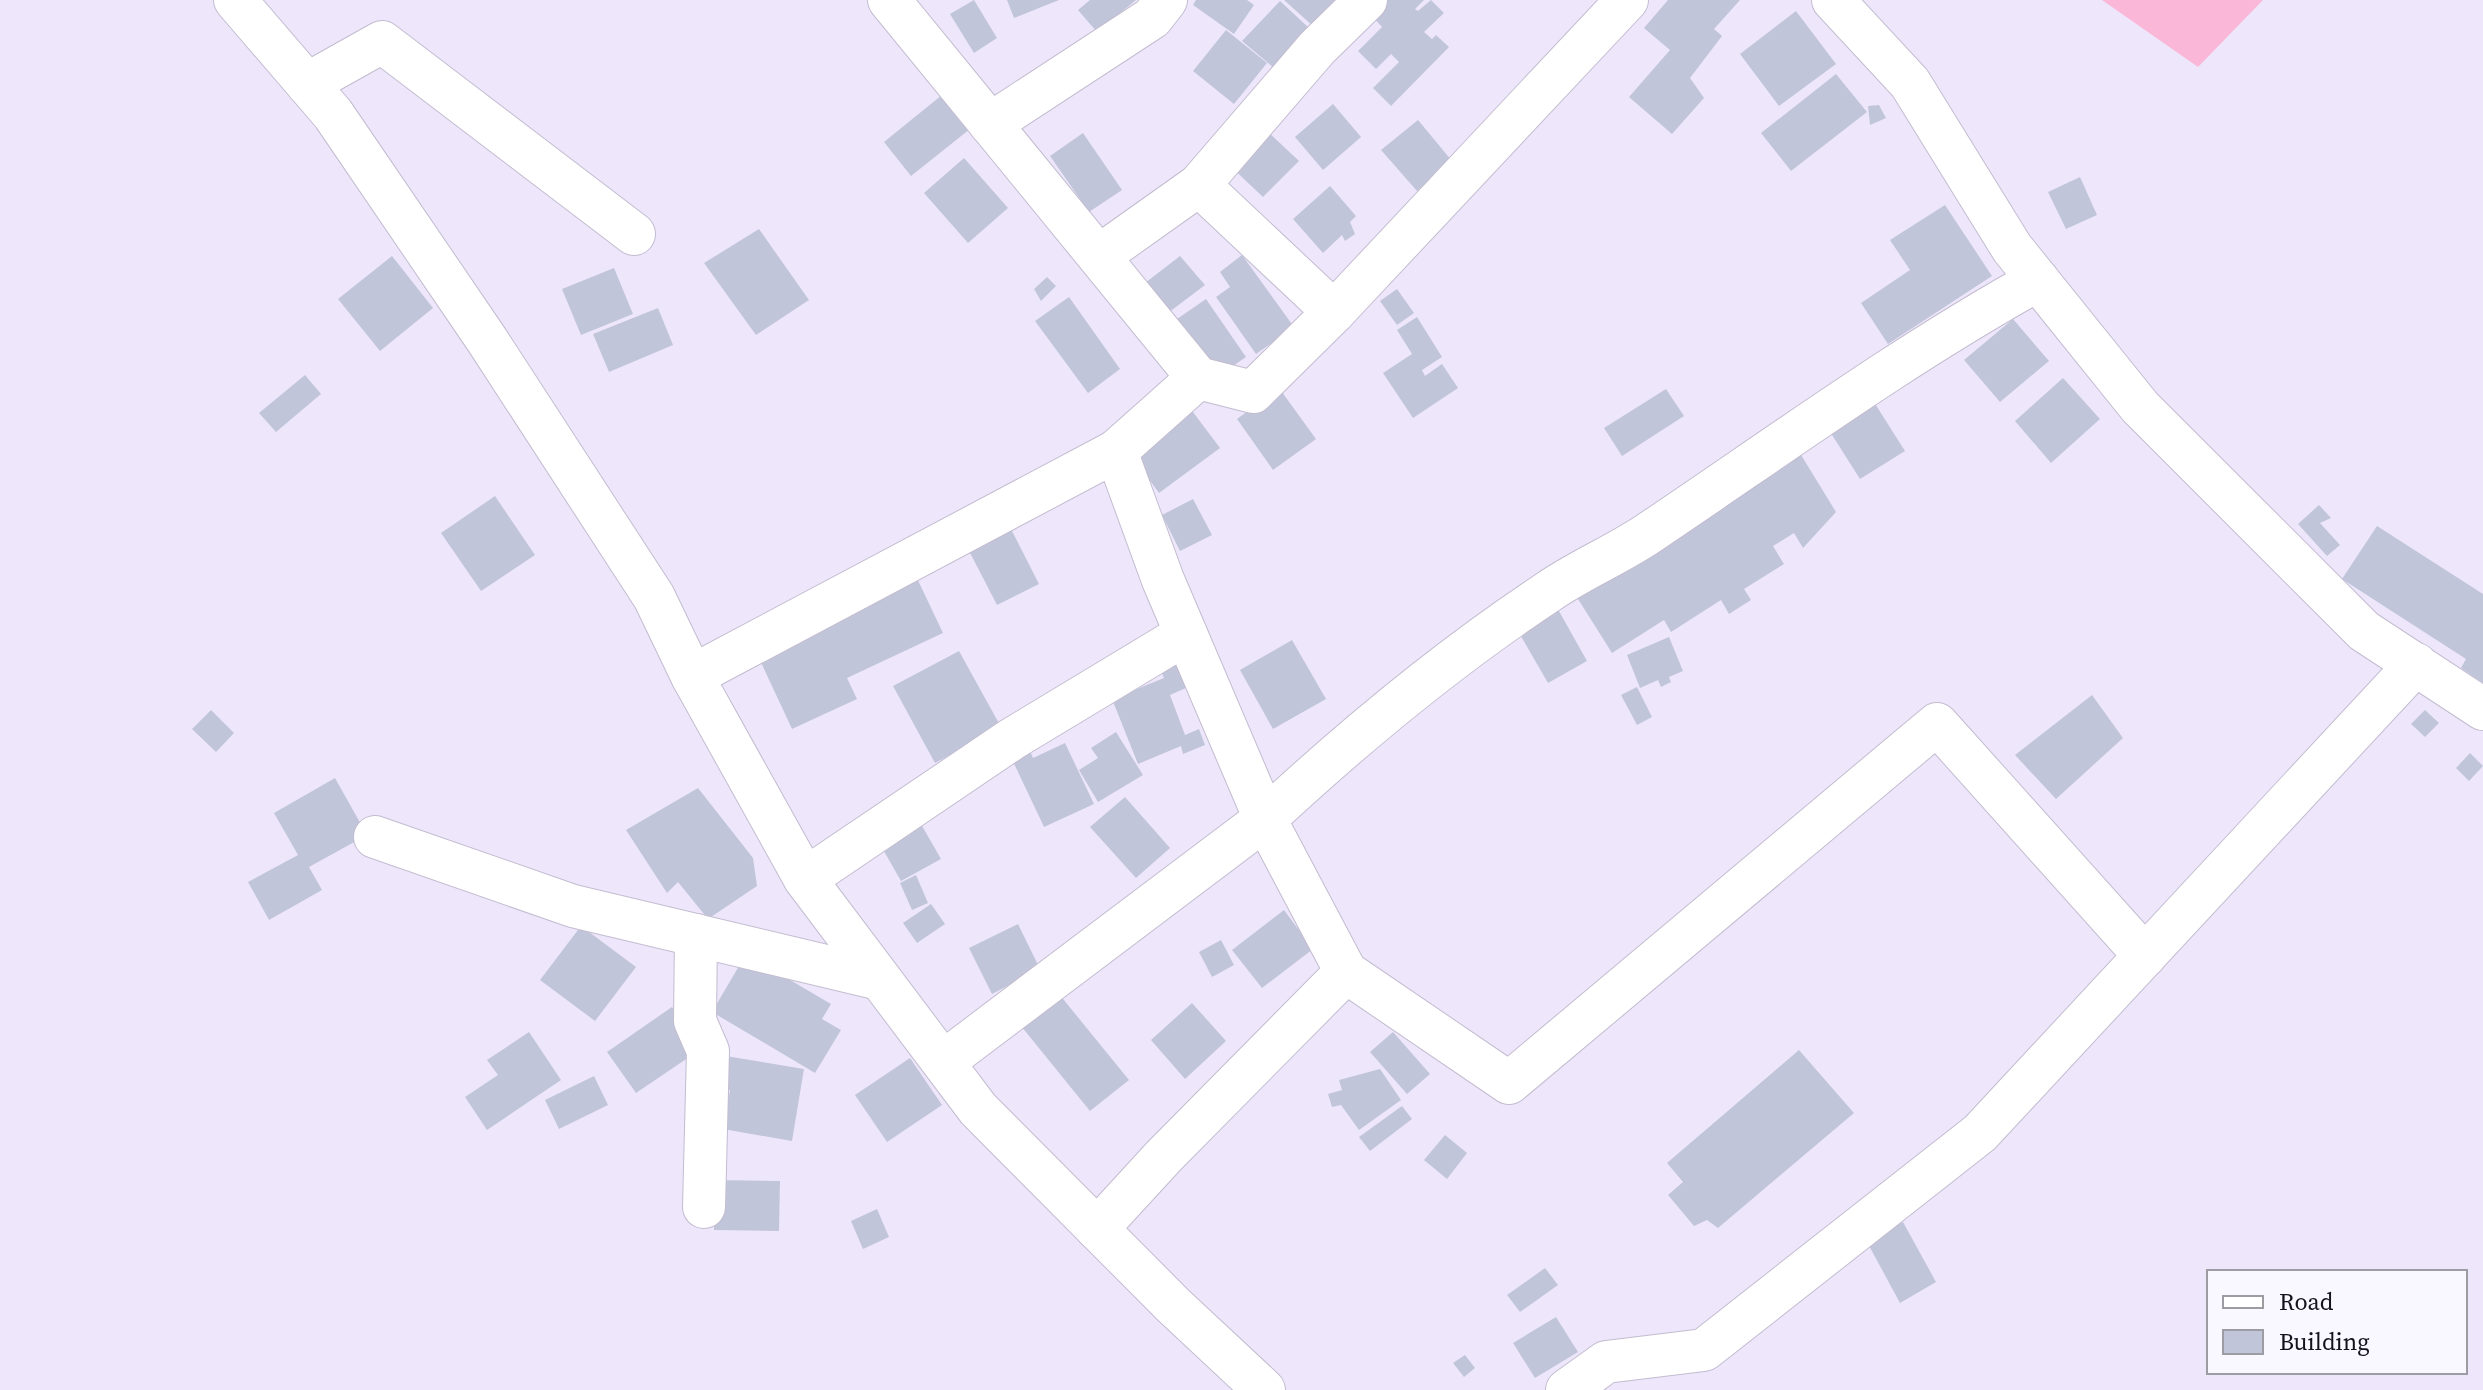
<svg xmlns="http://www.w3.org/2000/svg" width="2483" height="1390" viewBox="0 0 2483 1390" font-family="'Source Serif 4',serif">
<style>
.green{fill:#fab7d8}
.building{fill:#c1c5d9}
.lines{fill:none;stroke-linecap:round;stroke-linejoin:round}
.minor-casing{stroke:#c3bcd0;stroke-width:44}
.minor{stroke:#fff;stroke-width:42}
</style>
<rect width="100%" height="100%" fill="#eee7fb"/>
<path class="green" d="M2102,0H2263L2198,67Z"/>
<g class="building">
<path d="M974,0L997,38L974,53L950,14Z"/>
<path d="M1007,0H1059L1014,18Z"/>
<path d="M1090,0H1136L1097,32L1078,10Z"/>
<path d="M1196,0H1247L1254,5L1234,34L1193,5Z"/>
<path d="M1284,0H1340L1314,27Z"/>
<path d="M1384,0H1424L1415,9L1418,11L1431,0L1444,13L1424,32L1432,39L1436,35L1449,47L1391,106L1373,88L1399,62L1391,54L1376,69L1358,51L1382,27L1370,14Z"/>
<path d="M1668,0H1740L1714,29L1722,36L1690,78L1704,98L1672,134L1629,97L1670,50L1644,28Z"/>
<path d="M1280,1L1309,28L1274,68L1242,41Z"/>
<path d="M1796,11L1836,64L1779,106L1740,54Z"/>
<path d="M1226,30L1267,63L1234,104L1193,71Z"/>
<path d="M1836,74L1867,112L1791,171L1761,133Z"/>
<path d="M942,95L970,129L911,176L884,142Z"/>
<path d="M1333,104L1361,137L1323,170L1295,137Z"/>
<path d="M1879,105L1886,118L1870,125L1868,106Z"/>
<path d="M1418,120L1452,161L1417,191L1381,150Z"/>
<path d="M1264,128L1299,161L1263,197L1228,164Z"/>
<path d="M1083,133L1122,190L1089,212L1050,156Z"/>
<path d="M964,158L1008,208L968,243L924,193Z"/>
<path d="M2080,177L2097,215L2066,229L2048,192Z"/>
<path d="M1330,186L1356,216L1350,222L1355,234L1345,241L1342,235L1323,253L1293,219Z"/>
<path d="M1945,205L1992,276L1888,344L1861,303L1910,270L1890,240Z"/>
<path d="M759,229L809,300L756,335L704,263Z"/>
<path d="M1242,255L1294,327L1256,354L1216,297L1230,287L1220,272Z"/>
<path d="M392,256L433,308L380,351L338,299Z"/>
<path d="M1180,256L1205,285L1168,313L1145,283Z"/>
<path d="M614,268L633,314L581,335L562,289Z"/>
<path d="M1047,277L1056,286L1041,301L1034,289Z"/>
<path d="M1397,289L1414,313L1397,325L1380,301Z"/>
<path d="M1069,297L1120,369L1088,393L1035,321Z"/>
<path d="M1206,299L1246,357L1217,377L1177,319Z"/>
<path d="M658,308L673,345L609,372L593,334Z"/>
<path d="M1417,317L1442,357L1422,370L1425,376L1442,364L1458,388L1413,418L1383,373L1412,354L1397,330Z"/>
<path d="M2013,319L2049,361L2000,402L1964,360Z"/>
<path d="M305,375L321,394L276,432L259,413Z"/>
<path d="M2063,378L2100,419L2051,463L2015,421Z"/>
<path d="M1279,388L1316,439L1273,470L1237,419Z"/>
<path d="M1666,389L1684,416L1622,456L1604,428Z"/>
<path d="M1872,399L1905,451L1860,479L1827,427Z"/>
<path d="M1190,408L1220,448L1159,493L1130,453Z"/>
<path d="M1798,450L1836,512L1803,548L1794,533L1773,546L1784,564L1744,589L1751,600L1729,614L1721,600L1671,632L1664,620L1612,653L1573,591Z"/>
<path d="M495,496L535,555L481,591L441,533Z"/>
<path d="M1193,499L1212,535L1180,551L1162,515Z"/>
<path d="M2319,505L2331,518L2320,523L2340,545L2327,556L2298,524Z"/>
<path d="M1009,525L1039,584L997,605L967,547Z"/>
<path d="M2377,526L2483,594V683L2461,668L2466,659L2342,579Z"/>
<path d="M915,574L943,633L847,678L857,699L792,729L759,658L870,606L866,597Z"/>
<path d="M1555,604L1587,661L1548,683L1515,626Z"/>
<path d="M1669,637L1683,671L1669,677L1671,682L1661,687L1658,680L1640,688L1627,655Z"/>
<path d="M1292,640L1326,699L1273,729L1240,670Z"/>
<path d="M959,651L1001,727L935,763L893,686Z"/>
<path d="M1172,654L1186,688L1170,695L1185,735L1199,729L1205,745L1183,754L1181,746L1138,764L1112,699L1164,678L1156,660Z"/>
<path d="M1637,687L1652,717L1637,725L1621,695Z"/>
<path d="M2092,695L2123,738L2056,799L2015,755Z"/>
<path d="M211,710L234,733L216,752L192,729Z"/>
<path d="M2425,710L2439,723L2425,737L2411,724Z"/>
<path d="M1116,732L1143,775L1098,802L1079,770L1098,758L1091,748Z"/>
<path d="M1065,743L1094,804L1044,827L1009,753L1027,744L1033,758Z"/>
<path d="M2470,753L2483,766L2469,781L2456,768Z"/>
<path d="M335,778L367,835L309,867L322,890L269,920L248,882L298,855L274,813Z"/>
<path d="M698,788L753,858L757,886L708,919L678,882L667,893L626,830Z"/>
<path d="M1125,797L1170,848L1136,878L1090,827Z"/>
<path d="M917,817L941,859L901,881L877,839Z"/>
<path d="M916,875L928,903L912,910L900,883Z"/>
<path d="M931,904L945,924L917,943L903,923Z"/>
<path d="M1284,910L1313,949L1262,988L1232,950Z"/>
<path d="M1018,924L1040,969L992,994L969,948Z"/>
<path d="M581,926L636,967L595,1021L540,980Z"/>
<path d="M1221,940L1234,965L1212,977L1199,952Z"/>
<path d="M746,954L831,1004L822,1019L841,1030L815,1073L712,1012Z"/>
<path d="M1059,994L1129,1080L1090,1111L1021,1026Z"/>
<path d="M1192,1003L1226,1041L1185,1079L1151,1040Z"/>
<path d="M672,1007L701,1049L636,1093L607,1052Z"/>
<path d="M529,1032L561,1080L487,1130L465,1097L498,1075L487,1060Z"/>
<path d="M1393,1032L1430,1074L1407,1094L1370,1052Z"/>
<path d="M1799,1050L1854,1113L1718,1228L1707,1220L1694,1226L1668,1195L1683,1182L1667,1163Z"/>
<path d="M726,1056L804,1069L792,1141L723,1129L730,1090L721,1088Z"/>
<path d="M910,1058L942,1105L887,1142L855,1095Z"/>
<path d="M1380,1069L1401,1100L1359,1130L1341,1105L1332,1107L1328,1094L1342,1090L1339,1080Z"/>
<path d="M594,1076L608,1105L559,1129L545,1100Z"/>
<path d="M1402,1106L1412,1119L1370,1151L1359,1137Z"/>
<path d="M1445,1135L1467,1153L1447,1179L1424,1160Z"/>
<path d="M714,1180L780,1181L779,1231L714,1230Z"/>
<path d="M877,1209L889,1237L863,1249L851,1221Z"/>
<path d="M1903,1222L1936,1282L1900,1303L1867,1242Z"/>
<path d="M1545,1268L1558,1285L1520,1312L1507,1295Z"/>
<path d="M1556,1317L1578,1352L1535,1378L1513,1343Z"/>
<path d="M1465,1355L1475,1368L1464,1377L1453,1363Z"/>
</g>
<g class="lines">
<g class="minor-casing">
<g id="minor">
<path d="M235,0L333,114L487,340L654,597L692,676L805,879L978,1109L1173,1305L1264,1390"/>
<path d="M889,0L1198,378L1116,451L1163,580L1265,819C1353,737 1447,659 1548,592C1581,569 1619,554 1652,531C1780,445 1903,355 2038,280"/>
<path d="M1833,0L1910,83L2012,248L2140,407L2364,631L2483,709"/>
<path d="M307,84L382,42L634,234"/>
<path d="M990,124L1152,18L1166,0"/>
<path d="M1099,256L1199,185"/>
<path d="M1334,312L1199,185L1317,48L1366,0"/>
<path d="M1198,378L1253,392L1334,312L1627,0"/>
<path d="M692,676L1116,451"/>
<path d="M375,837L573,906L880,979"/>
<path d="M805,879L1012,739L1186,634"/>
<path d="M696,935L695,1021L708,1051L704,1207"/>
<path d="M943,1062L1265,819L1346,972L1509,1083L1937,724L2145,956"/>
<path d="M1097,1229L1164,1156L1346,972"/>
<path d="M1567,1390L1606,1362L1704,1350L1980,1133L2416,664"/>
</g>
</g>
<use href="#minor" class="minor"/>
</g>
<rect x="2207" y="1270" width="260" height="104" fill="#f9f7ff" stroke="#9e9ca3" stroke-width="2"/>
<rect x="2223" y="1296" width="40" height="12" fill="#ffffff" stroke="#9e9ca3" stroke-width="2"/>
<text x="2279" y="1310" font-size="24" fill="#15131a">Road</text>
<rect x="2223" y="1330" width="40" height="24" fill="#c1c5d9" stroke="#9e9ca3" stroke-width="2"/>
<text x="2279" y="1350" font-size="24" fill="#15131a">Building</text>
</svg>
